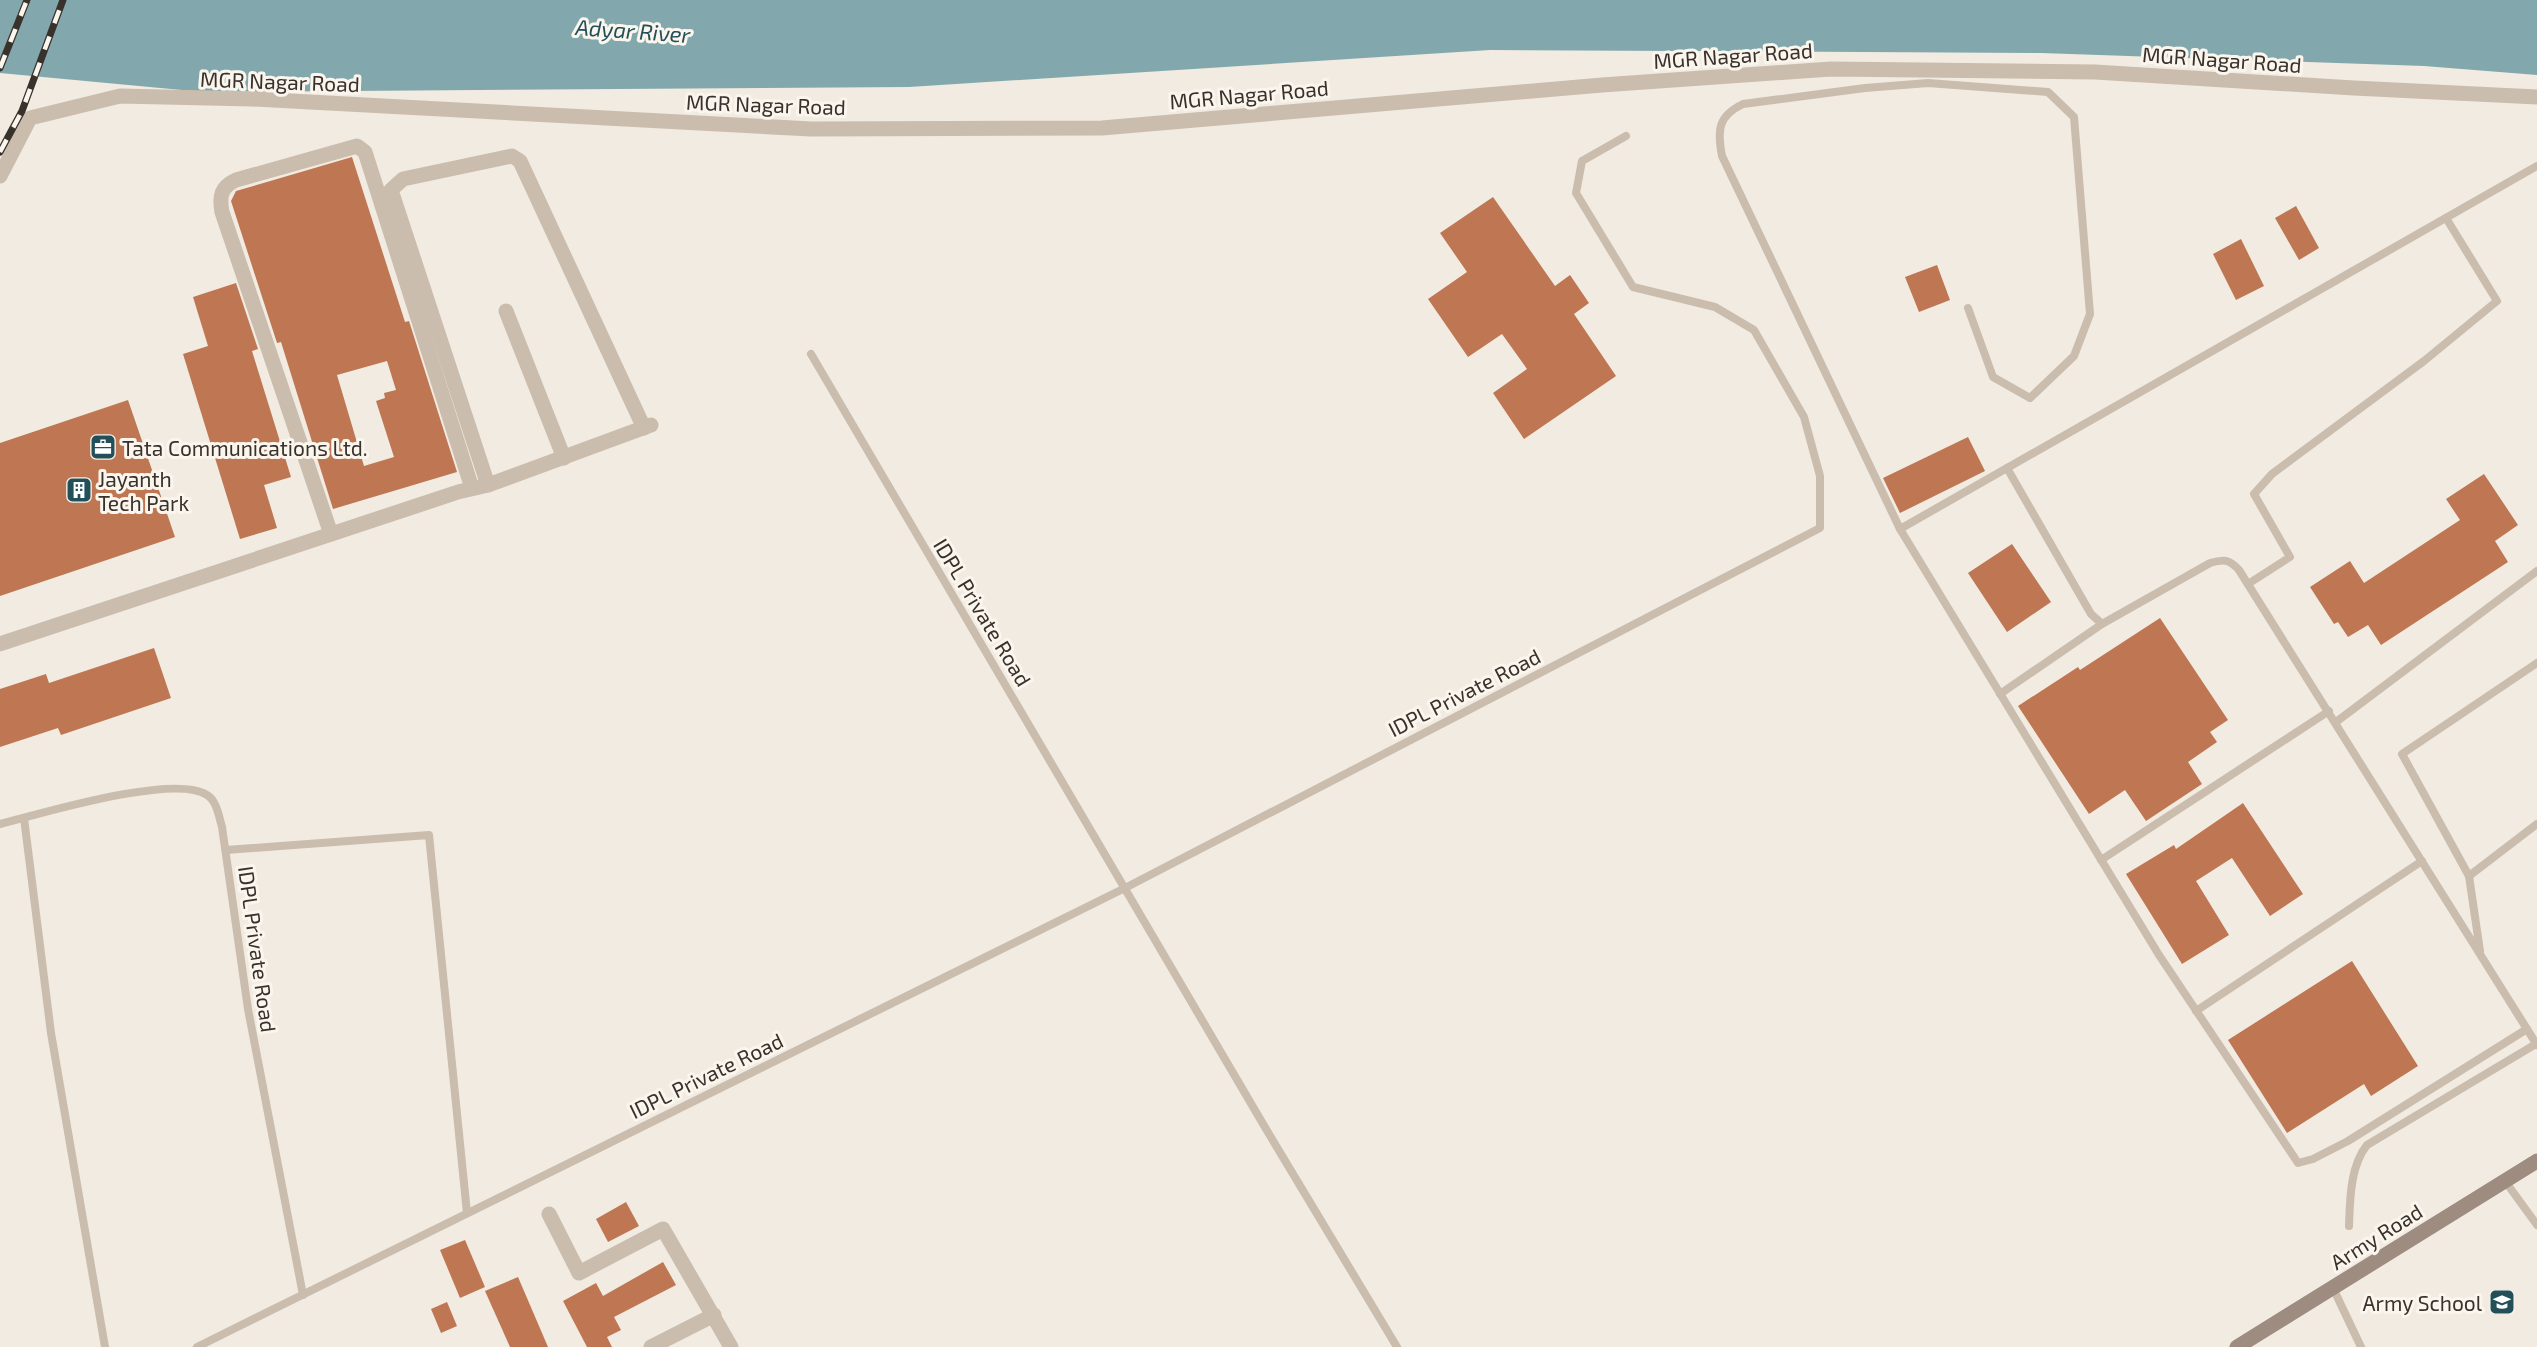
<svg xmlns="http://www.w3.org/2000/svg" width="2537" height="1347" viewBox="0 0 2537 1347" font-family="'Exo 2',sans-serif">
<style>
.water{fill:#82a8ad}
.building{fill:#be7653;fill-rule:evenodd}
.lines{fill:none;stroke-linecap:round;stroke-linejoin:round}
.lane{stroke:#cabdad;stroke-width:8}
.street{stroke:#cabdad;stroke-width:15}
.secondary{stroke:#9d8c7f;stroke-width:15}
.rail-casing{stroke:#39312b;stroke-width:7}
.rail{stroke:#faf5ed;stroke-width:4.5;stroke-dasharray:14;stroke-linecap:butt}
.labels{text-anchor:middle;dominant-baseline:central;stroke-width:6;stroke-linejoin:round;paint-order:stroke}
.street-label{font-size:21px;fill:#39312b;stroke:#faf5ed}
.poi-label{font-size:21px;fill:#39312b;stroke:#faf5ed;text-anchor:start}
.water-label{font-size:22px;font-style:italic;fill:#235058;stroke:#faf5ed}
</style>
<rect width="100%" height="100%" fill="#f2ebe1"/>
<path class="water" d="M0,0H2537V75L2424,66L2041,53L1490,50L909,87L203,92L0,73Z"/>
<g class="building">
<path d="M352,157L405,322L409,321L457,472L333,509L281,342L277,343L231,201L236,191ZM387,361L396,390L384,393L385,398L376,401L394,457L364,466L337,375Z"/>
<path d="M1493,197L1555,286L1570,275L1589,303L1574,314L1616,376L1524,439L1493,393L1527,369L1502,334L1468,357L1428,299L1467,272L1440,233Z"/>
<path d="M2296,206L2319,248L2299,260L2275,218Z"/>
<path d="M2241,239L2264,286L2236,300L2213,254Z"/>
<path d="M1937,265L1950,300L1919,312L1905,277Z"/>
<path d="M236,283L258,349L252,351L291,477L264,485L277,528L240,539L183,354L208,346L193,297Z"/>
<path d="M128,400L175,537L0,596V443Z"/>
<path d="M1968,437L1985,471L1900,513L1883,478Z"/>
<path d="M2484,474L2518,525L2495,541L2508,562L2381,645L2368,625L2348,637L2338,622L2334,624L2310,587L2350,561L2364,583L2460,520L2446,499Z"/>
<path d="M2012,544L2051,602L2007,632L1968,573Z"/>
<path d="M2160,618L2228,720L2210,732L2217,742L2188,762L2202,784L2146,821L2125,790L2089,814L2018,706L2078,667L2080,670Z"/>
<path d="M154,648L171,698L61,735L58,728L0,747V689L46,674L49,683Z"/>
<path d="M2243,803L2303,894L2270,916L2232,858L2196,881L2229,935L2182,964L2126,874L2174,845L2176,849Z"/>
<path d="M2352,961L2418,1066L2371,1096L2364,1084L2287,1133L2228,1040Z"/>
<path d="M626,1202L639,1226L608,1242L596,1219Z"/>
<path d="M465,1240L485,1287L460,1298L440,1250Z"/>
<path d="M663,1262L676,1285L614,1317L621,1330L607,1337L612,1347H587L563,1301L596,1283L603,1296Z"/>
<path d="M518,1277L548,1347H510L485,1291Z"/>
<path d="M447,1302L457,1326L441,1333L431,1309Z"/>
</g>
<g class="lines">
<g class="lane">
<path d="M811,354L1266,1129L1397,1347"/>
<path d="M2007,468L2091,614L2102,624L2210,563C2224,559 2229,559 2239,570L2537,1045"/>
<path d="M1900,529L1722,156C1717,130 1718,116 1743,104L1865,88L1928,83L2048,92L2074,117L2090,314L2074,356L2030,398L1993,377L1968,308"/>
<path d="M2248,584L2290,557L2254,494L2272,474L2424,361L2497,301L2446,218"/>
<path d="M2000,694L2102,624"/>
<path d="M2336,722L2537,571"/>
<path d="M24,818L51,1033L105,1347"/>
<path d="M0,824C40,814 174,773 207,795C217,801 219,817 222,827L248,1009L303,1295"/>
<path d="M226,850L429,835L467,1213"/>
<path d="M2101,860L2329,711"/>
<path d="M2469,876L2537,824"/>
<path d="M2480,951L2469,876L2402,754L2537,663"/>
<path d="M2196,1011L2422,861"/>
<path d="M2527,1029L2348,1141L2313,1159L2298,1163L2159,955L1900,529L2537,166"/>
<path d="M2505,1181L2537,1225"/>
<path d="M2349,1226C2350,1200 2350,1166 2367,1145L2536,1044"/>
<path d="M2333,1288L2361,1347"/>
<path d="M197,1347L1125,888L1820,528V476L1804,417L1754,330L1715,307L1633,287L1576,193L1582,161L1626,136"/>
</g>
<g class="street">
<path d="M0,176L30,118L120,96L252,99L811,129L1102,128L1602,85L1831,69L2095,72L2354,88L2537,97"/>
<path d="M506,311L564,458"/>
<path d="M488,485L391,190L403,179L512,156L520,161L644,428"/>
<path d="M331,534L222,212C219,196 221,187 236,180L357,146L365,152L472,488"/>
<path d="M0,644L458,492L488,485L651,425"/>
<path d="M549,1214L579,1273L663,1229L731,1347"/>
<path d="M651,1347L714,1315"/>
</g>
<path class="secondary" d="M2237,1347L2537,1161"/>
<g class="rail-casing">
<g id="rail">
<path d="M0,68L27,0"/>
<path d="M0,152L22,111L63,0"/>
</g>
</g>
<use href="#rail" class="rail"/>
</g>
<defs>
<g id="office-square" transform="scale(1.35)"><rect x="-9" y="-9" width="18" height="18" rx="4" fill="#235058" stroke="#faf5ed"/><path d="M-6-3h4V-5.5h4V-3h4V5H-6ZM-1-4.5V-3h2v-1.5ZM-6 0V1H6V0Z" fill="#fff"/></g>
<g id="building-square" transform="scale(1.35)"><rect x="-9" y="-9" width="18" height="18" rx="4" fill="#235058" stroke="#faf5ed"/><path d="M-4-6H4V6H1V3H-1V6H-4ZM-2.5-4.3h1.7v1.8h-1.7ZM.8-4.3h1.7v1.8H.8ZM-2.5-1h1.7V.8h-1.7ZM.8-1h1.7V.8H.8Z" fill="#fff"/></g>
<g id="school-square" transform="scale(1.35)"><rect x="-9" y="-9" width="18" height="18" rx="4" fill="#235058" stroke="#faf5ed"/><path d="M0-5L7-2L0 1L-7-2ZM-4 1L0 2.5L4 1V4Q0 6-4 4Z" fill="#fff"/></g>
</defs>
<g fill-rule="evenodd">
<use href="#office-square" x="103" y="447"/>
<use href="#building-square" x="79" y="490"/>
<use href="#school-square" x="2502" y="1302"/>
</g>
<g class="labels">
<g class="street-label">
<text transform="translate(1733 55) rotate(-4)">MGR Nagar Road</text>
<text transform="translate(2222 59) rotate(4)">MGR Nagar Road</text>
<text transform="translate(280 81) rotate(2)">MGR Nagar Road</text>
<text transform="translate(1249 94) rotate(-5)">MGR Nagar Road</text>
<text transform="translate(766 104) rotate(2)">MGR Nagar Road</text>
<text transform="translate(983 612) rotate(59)">IDPL Private Road</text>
<text transform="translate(1464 692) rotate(-27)">IDPL Private Road</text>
<text transform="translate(258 949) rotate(82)">IDPL Private Road</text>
<text transform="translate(706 1075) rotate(-26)">IDPL Private Road</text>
<text transform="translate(2376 1236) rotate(-32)">Army Road</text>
</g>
<g class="poi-label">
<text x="122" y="447">Tata Communications Ltd.</text>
<text x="98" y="478">Jayanth<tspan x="98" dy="24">Tech Park</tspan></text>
<text x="2482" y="1302" text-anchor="end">Army School</text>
</g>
<g class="water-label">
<text transform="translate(633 30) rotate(4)">Adyar River</text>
</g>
</g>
</svg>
